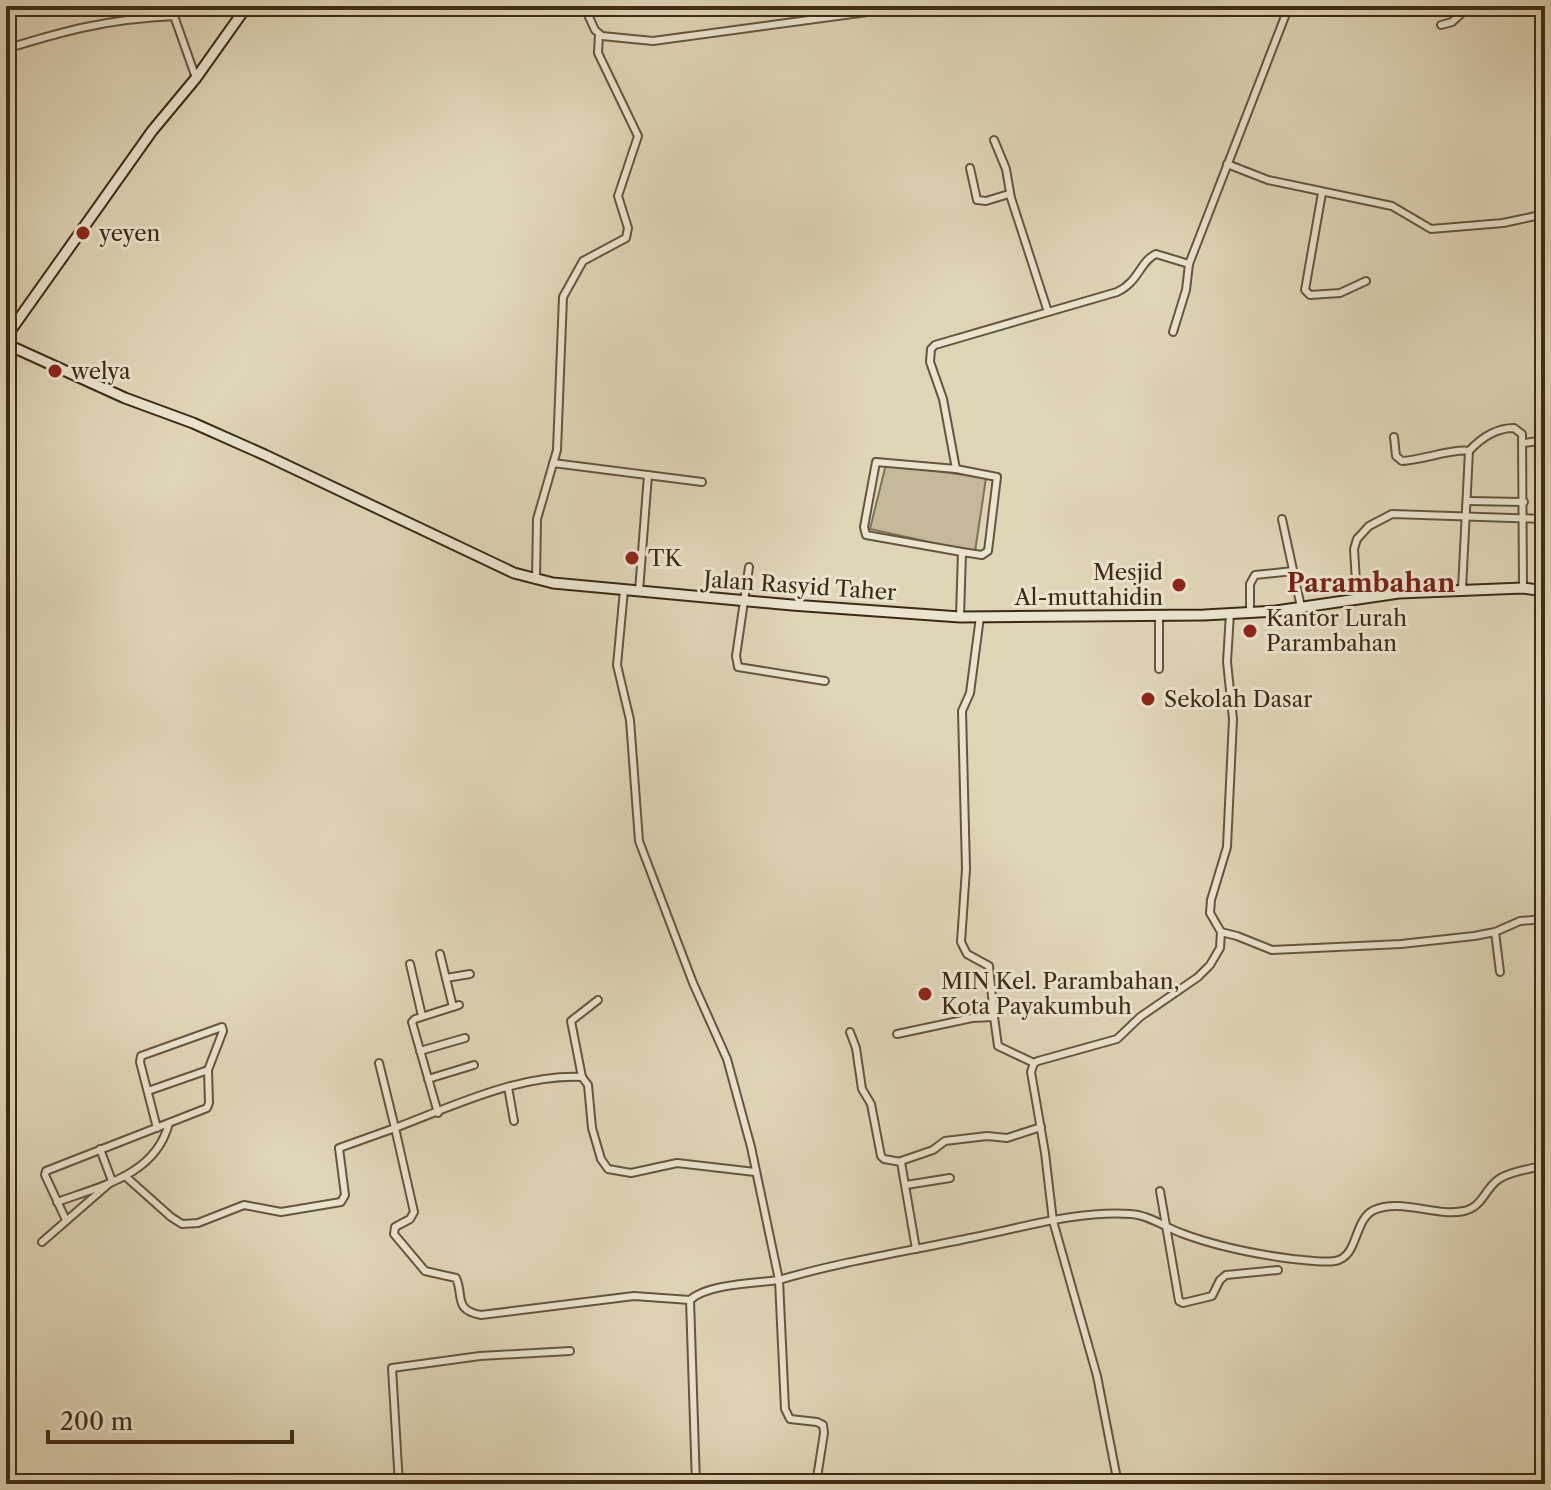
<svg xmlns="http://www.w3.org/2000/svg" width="1551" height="1490" viewBox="0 0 1551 1490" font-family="'Libre Caslon Text',serif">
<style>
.garden{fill:#c4b99b;stroke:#817258;stroke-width:2}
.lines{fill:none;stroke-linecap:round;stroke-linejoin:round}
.street-casing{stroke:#66563d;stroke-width:10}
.secondary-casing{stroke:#3e2b14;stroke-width:13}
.street{stroke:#eae4d0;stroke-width:6}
.secondary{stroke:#eae4d0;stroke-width:9}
.poi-dot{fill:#8f2418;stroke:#eae4d0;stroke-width:3}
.labels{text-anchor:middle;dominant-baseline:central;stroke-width:6;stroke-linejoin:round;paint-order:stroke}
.poi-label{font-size:22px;fill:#3e2b14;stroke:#eae4d0;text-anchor:start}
.street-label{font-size:22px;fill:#3e2b14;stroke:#eae4d0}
.quarter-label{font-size:26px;font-weight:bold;fill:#7a1f14;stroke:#eae4d0}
</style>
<rect width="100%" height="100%" fill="#dfd6b7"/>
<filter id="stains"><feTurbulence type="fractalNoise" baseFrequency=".0025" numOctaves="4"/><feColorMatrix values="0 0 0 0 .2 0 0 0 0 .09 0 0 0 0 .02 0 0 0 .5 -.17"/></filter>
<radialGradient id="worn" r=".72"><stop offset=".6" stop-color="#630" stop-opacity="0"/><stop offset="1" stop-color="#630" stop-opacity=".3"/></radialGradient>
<path class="garden" d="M886,464L986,478L975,552L870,529Z"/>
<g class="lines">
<g class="street-casing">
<g id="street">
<path d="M584,6L595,30L602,36L653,41L912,6"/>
<path d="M1441,25L1452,22L1463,12L1526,7L1545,11"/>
<path d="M6,49C66,30 110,19 174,16L196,78"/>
<path d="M994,140L1006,169L1011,198L1048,312"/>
<path d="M1227,164L1268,180L1392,206L1431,229L1503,223L1545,214"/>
<path d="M970,168L977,200L986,201L1009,194"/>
<path d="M1322,193L1305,290L1310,295L1340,293L1366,281"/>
<path d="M6,311L16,322"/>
<path d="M1173,332L1186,290L1189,264L1289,6"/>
<path d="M1394,437L1396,456L1402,461C1421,460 1456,448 1469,451L1462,589"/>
<path d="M1524,443L1545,440"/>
<path d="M1469,451C1481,438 1495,428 1514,428L1522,434L1523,588"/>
<path d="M553,463L702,482"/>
<path d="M956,469L943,399L930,362L931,349L935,345L1117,292C1139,282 1140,261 1156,254L1189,264"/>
<path d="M1468,501L1524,502"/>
<path d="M1282,519L1301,607"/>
<path d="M749,567L736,656L738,667L825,681"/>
<path d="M536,580L537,519L557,450L563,297L583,261L626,238L628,228L618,196L638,136L598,53L599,34"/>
<path d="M624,590L617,665L630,720L639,841L693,983L727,1059L751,1147L779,1280C843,1261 909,1251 975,1237C1023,1227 1082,1210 1131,1214C1148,1215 1165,1227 1181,1233C1218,1247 1254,1254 1293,1259C1307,1260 1322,1263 1335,1261C1359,1257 1353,1220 1374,1210C1401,1198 1436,1217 1464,1211C1483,1207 1485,1188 1499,1179C1511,1171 1531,1169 1545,1165"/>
<path d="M639,591L648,475"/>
<path d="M1357,598L1354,549L1357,539L1369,526L1392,514L1545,519"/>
<path d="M1250,613V584L1255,575L1293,571"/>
<path d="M960,617L962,552L982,555L988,551L997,477L956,469L876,462L864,527L866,535L962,552"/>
<path d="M980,617L970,693L962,711L966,869L961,942L967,954L989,966L994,1017"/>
<path d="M1159,669V616"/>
<path d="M1221,932L1237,936L1272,950L1401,944L1474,936L1495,932L1520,921L1545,919"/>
<path d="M1495,932L1500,972"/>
<path d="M440,954L453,1007"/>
<path d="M410,964L422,1016"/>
<path d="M446,978L470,974"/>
<path d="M850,1032L856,1048L862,1089L871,1104L881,1156L884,1159L901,1162L916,1249"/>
<path d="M897,1034L972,1018L994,1017L998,1046L1034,1063"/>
<path d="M420,1051L465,1038"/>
<path d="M582,1077L571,1021L598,1000"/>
<path d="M428,1079L474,1065"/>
<path d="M508,1087L514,1121"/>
<path d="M148,1091L208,1070"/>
<path d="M438,1113L412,1022L415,1019L459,1005"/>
<path d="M901,1161L933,1150L945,1141L987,1136L1007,1138L1041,1127"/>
<path d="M125,1176L171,1217L182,1224L198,1223L244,1205L281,1212L341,1202L345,1195L339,1148L395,1128L379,1063"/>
<path d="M906,1185L950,1178"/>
<path d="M1160,1191L1179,1301L1183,1303L1212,1296L1220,1280L1226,1275L1278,1270"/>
<path d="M57,1202C101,1186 156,1175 169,1123"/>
<path d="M66,1220L45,1175L46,1171L207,1108L209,1103L208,1070L223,1031L222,1027L141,1056L140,1062L157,1128"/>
<path d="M42,1242L112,1181L100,1149"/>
<path d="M690,1300L634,1296L481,1315C453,1310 464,1295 456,1278L425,1271L394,1234L395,1227L410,1219L414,1212L395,1128C453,1106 519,1074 582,1077L588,1085L592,1128L601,1159L608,1169L631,1173L677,1163L755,1172"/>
<path d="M399,1484L392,1368L480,1356L570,1351"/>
<path d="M696,1484L690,1300C707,1284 756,1283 779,1280L785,1409L790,1419L817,1422L823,1425L824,1433L816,1484"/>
<path d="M1118,1484L1097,1376L1053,1221L1045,1153L1031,1072L1034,1063L1038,1061L1117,1039L1140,1017L1198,977L1210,965L1220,948L1221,932L1210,913L1211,900L1227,847L1233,719L1227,662L1230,613"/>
</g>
</g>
<g class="secondary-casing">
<g id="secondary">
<path d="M6,337L152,131L196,78L247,6"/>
<path d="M6,344L125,398L193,423L265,455L514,573L553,583L792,605L960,617L1204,615L1276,611L1399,593L1523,588L1545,591"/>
</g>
</g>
<use href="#street" class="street"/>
<use href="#secondary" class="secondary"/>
</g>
<g class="poi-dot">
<circle cx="83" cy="233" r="8"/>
<circle cx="55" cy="371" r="8"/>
<circle cx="632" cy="558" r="8"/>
<circle cx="1179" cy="585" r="8"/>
<circle cx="1250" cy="631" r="8"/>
<circle cx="1148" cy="699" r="8"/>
<circle cx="925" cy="994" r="8"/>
</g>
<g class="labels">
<g class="poi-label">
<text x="99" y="233">yeyen</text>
<text x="71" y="371">welya</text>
<text x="648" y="558">TK</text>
<text x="1163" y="572" text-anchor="end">Mesjid<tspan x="1163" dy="25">Al-muttahidin</tspan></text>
<text x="1266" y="618">Kantor Lurah<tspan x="1266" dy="25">Parambahan</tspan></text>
<text x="1164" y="699">Sekolah Dasar</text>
<text x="941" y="981">MIN Kel. Parambahan,<tspan x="941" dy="25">Kota Payakumbuh</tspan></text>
</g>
<g class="street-label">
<text transform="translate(800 586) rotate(4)">Jalan Rasyid Taher</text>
</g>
<g class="quarter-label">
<text x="1371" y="583">Parambahan</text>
</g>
</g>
<rect width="1551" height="1490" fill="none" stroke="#dfd6b7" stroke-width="32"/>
<rect x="8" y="8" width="1535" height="1474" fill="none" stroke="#3e2b14" stroke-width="4"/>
<rect x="16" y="16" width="1519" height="1458" fill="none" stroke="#3e2b14" stroke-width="2"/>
<path d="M48 1430v12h244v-12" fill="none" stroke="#3e2b14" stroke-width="4"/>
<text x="60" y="1430" font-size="24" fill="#3e2b14" stroke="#eae4d0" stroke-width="6" paint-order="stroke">200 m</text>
<rect width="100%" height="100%" filter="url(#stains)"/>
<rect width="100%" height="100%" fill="url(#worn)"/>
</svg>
